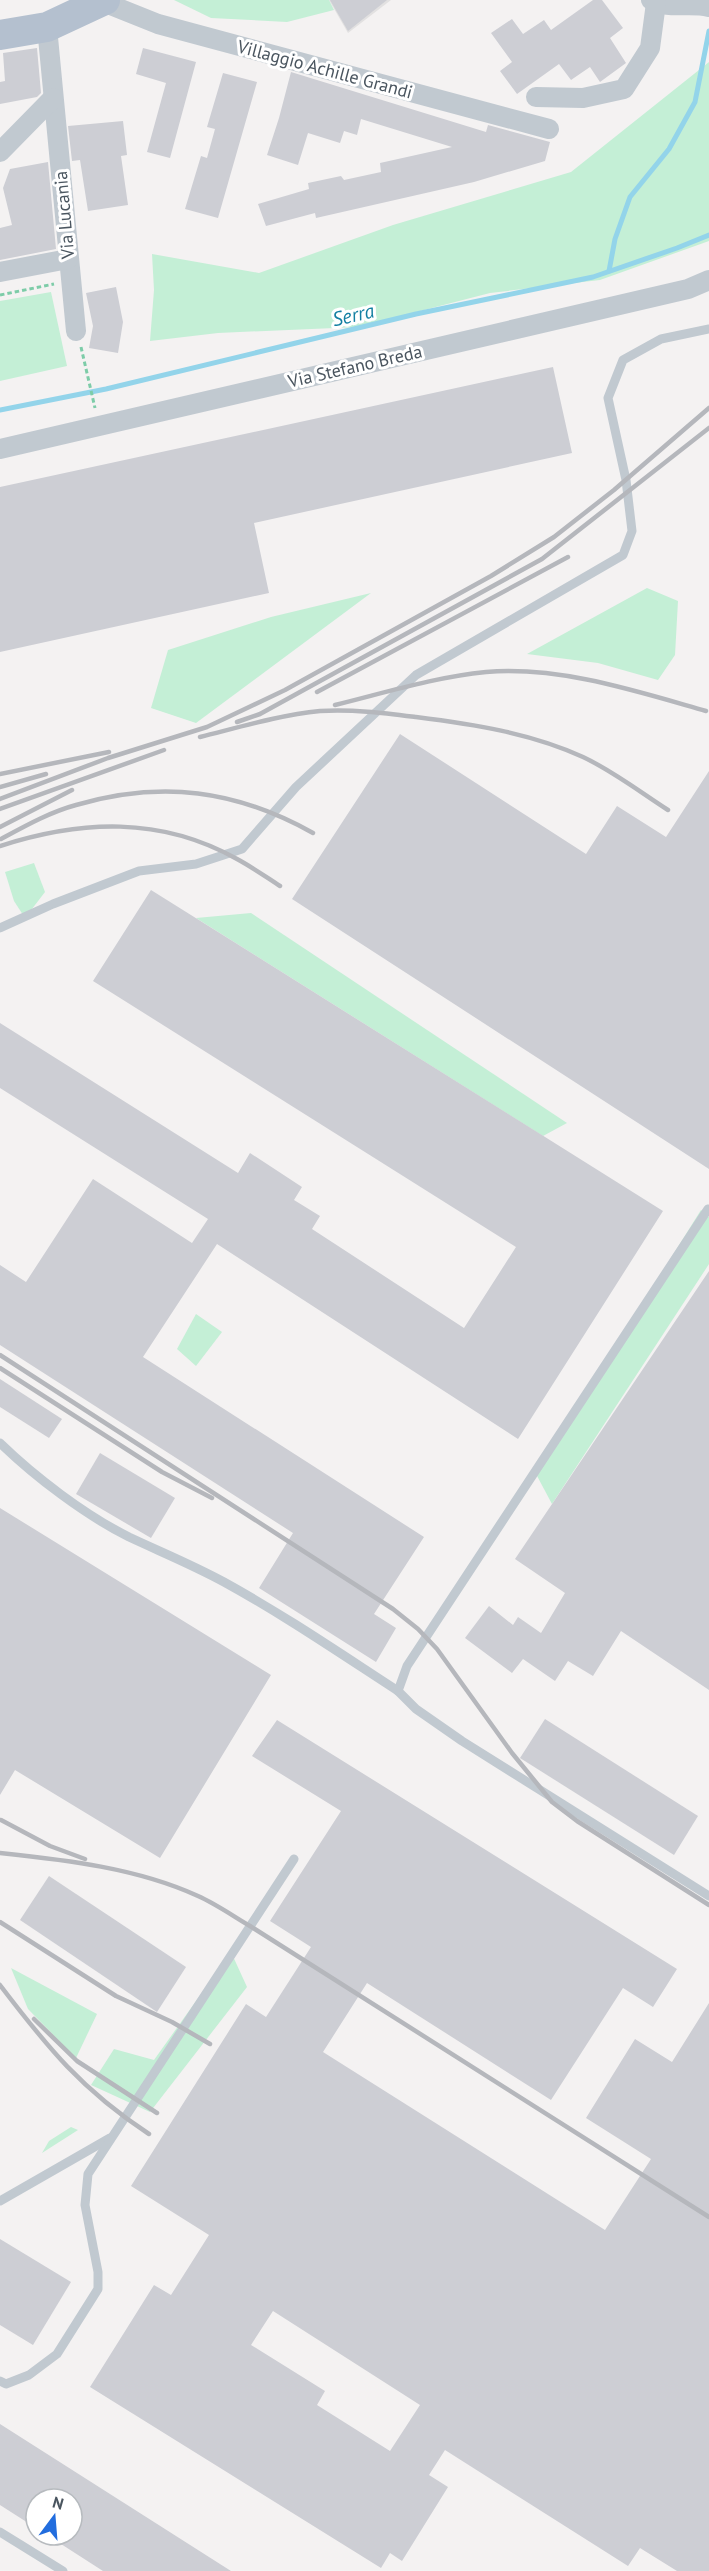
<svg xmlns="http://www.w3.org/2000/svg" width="709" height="2571" viewBox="0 0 709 2571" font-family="'PT Sans',sans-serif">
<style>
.education{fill:#e2e1e1}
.green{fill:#c4efd6}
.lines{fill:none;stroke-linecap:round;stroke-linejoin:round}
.stream{stroke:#93d4ea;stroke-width:5}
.building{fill:#cdced4;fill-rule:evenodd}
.path{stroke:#7dcca8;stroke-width:3;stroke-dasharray:4.5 3;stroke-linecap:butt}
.lane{stroke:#c1c9d0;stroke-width:9}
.street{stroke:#c1c9d0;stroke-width:20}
.primary{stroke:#b4c0cf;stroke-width:30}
.rail{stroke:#b5b7bc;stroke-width:4.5}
.labels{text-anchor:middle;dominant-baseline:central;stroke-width:6;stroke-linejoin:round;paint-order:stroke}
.street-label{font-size:18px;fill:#4a555f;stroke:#fff}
.water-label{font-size:20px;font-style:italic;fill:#137fa2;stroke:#fff}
</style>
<rect width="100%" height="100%" fill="#f4f2f2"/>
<path class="education" d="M329,0H391L348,33Z"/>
<g class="green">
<path d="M174,0H329L334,10L287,22L211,18Z"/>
<path d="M709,62V241L600,280L490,293L358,327L218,333L150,341L154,290L152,254L259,273L393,225L571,172Z"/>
<path d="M51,292L67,366L0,381V301Z"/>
<path d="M647,588L678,601L675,655L658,680L598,663L527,654Z"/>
<path d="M371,593L196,723L151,708L168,650L271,617Z"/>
<path d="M34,863L45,892L25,918L14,901L5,872Z"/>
<path d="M251,913L567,1123L543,1136L196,918Z"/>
<path d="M701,1210L709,1217V1264L552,1504L536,1474Z"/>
<path d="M196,1314L222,1332L196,1366L177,1349Z"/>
<path d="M231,1952L247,1987L150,2112L91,2085L114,2049L154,2060Z"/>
<path d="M11,1968L97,2014L76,2058L28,2009Z"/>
<path d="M71,2127L78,2130L42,2153L49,2141Z"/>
</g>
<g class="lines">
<g class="stream">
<path d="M609,271L615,239L630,197L669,149L695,102L709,31"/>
<path d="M0,410L106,389L416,314L593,277L677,248L709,235"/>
</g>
</g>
<g class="building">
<path d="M330,0H387L348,31Z"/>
<path d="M593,0H602L623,28L610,38L626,63L600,82L590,67L571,80L559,64L517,94L500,71L512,62L491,33L512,19L523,34L544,20L551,30Z"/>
<path d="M37,48L41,93L37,97L0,104V82L5,81L3,53Z"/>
<path d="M143,48L196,62L170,158L147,152L166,83L136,74Z"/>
<path d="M291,72L486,132L488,125L550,142L545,161L474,182L316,218L315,213L266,226L258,204L309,189L308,183L341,176L344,180L381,172L380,163L452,147L361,119L357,135L344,131L340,143L308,133L298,165L267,155L279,118Z"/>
<path d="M223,73L257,82L218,218L185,209L201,156L207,158L215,129L207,127Z"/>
<path d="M123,121L127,155L121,156L128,205L88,211L80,160L72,161L68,126Z"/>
<path d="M48,162L56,249L0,260V228L12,225L3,188L10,169Z"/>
<path d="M116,287L123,322L118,353L89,348L93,326L86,293Z"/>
<path d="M553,367L572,453L254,523L269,593L0,652V487Z"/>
<path d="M400,734L586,854L617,806L666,837L709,771V1169L292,899Z"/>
<path d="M151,890L663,1211L518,1439L217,1244L143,1357L424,1537L374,1614L396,1628L376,1662L259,1588L293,1533L0,1345V1265L26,1282L93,1179L192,1243L208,1219L0,1088V1023L238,1173L250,1153L302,1187L294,1200L320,1216L312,1229L464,1328L516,1247L93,981Z"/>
<path d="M709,1271V1690L621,1631L593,1676L568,1661L555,1681L523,1659L512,1673L465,1638L489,1606L513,1625L518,1617L541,1633L565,1593L515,1559Z"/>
<path d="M0,1379L62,1419L49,1438L0,1407Z"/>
<path d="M100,1453L175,1498L151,1538L76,1494Z"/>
<path d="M0,1508L271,1675L160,1858L15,1770L0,1795Z"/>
<path d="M545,1719L698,1816L674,1855L520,1758Z"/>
<path d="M277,1720L677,1969L653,2007L623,1988L551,2100L367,1983L323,2052L605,2230L651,2159L586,2118L635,2039L672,2062L709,2003V2571H677L640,2548L628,2566L445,2450L429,2475L448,2487L402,2561L390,2553L381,2568L90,2387L154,2285L171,2295L209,2235L131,2186L246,2004L266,2017L311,1947L270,1921L341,1811L252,1756ZM273,2311L420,2405L390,2451L317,2405L325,2391L251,2345Z"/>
<path d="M49,1876L186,1967L157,2012L20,1920Z"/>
<path d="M0,2239L71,2282L33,2345L0,2325Z"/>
<path d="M0,2424L231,2571H103L47,2535H72V2499H36V2528L0,2505Z"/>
</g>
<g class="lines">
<g class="path">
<path d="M0,295L54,284"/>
<path d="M81,347L95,408"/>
</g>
<g class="lane">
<path d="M0,928L53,904L139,871L196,864L242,849L296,787L416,675L623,555L632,531L626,480L608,398L623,360L661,339L709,329"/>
<path d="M708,1209L407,1666L398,1691L416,1709L462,1741L709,1896"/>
<path d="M0,1443C35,1477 85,1515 129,1537C161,1552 193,1565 224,1582C284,1615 341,1654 398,1691"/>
<path d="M0,2201L110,2138"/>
<path d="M0,2381L6,2384L29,2375L57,2354L98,2289V2272L85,2205L88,2174L294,1859"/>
<path d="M0,2532L63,2571"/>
</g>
<g class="street">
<path d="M651,0C669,10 689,2 709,7"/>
<path d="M103,2L158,24L549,129"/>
<path d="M47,27L76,331"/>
<path d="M536,97L583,98L624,89L650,48L656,3"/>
<path d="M0,152L53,98"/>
<path d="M0,272L68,259"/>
<path d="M0,449L688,289L709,280"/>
</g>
<path class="primary" d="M0,35L47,27L105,0"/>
<g class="rail">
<path d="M317,692L568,557"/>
<path d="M335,705C384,693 435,677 486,672C560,666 636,691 706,711"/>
<path d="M237,722L260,714L542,559L709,428"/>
<path d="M200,737C240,727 280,715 320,711C353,709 384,713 416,717C472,724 531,733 583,757C613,771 640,792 668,810"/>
<path d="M0,774L109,752"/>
<path d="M0,787L46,774"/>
<path d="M0,799L108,758L207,727L285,690L491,576L554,537L614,490L709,408"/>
<path d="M0,809L164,750"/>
<path d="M0,827L72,790"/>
<path d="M1,839C25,826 50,812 76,805C162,780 236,790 313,833"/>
<path d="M0,846C81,820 160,816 237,859C252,867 266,877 280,886"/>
<path d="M0,1355L393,1609L418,1629L437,1649L512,1753L552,1802L577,1821L709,1905"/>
<path d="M0,1368L162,1472L212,1498"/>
<path d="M1,1820L50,1846L85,1859"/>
<path d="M0,1853C66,1860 137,1868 198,1896C216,1904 233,1916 250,1926L709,2217"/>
<path d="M0,1922L116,1996L172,2022L210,2044"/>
<path d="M0,1985C48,2048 82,2090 149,2134"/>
<path d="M34,2019L77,2061L157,2113"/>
</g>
</g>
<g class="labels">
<g class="street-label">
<text transform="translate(325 69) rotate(15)">Villaggio Achille Grandi</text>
<text transform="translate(64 215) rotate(-95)">Via Lucania</text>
<text transform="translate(355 366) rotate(-13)">Via Stefano Breda</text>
</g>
<g class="water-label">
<text transform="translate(353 315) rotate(-13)">Serra</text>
</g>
</g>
<g transform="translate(54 2517) rotate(16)"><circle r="28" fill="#ffffff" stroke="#b7bbbf" stroke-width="1.5"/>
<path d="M0-4.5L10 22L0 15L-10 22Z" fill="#226dde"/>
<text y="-9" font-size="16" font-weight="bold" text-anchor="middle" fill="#4a555f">N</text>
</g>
</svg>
